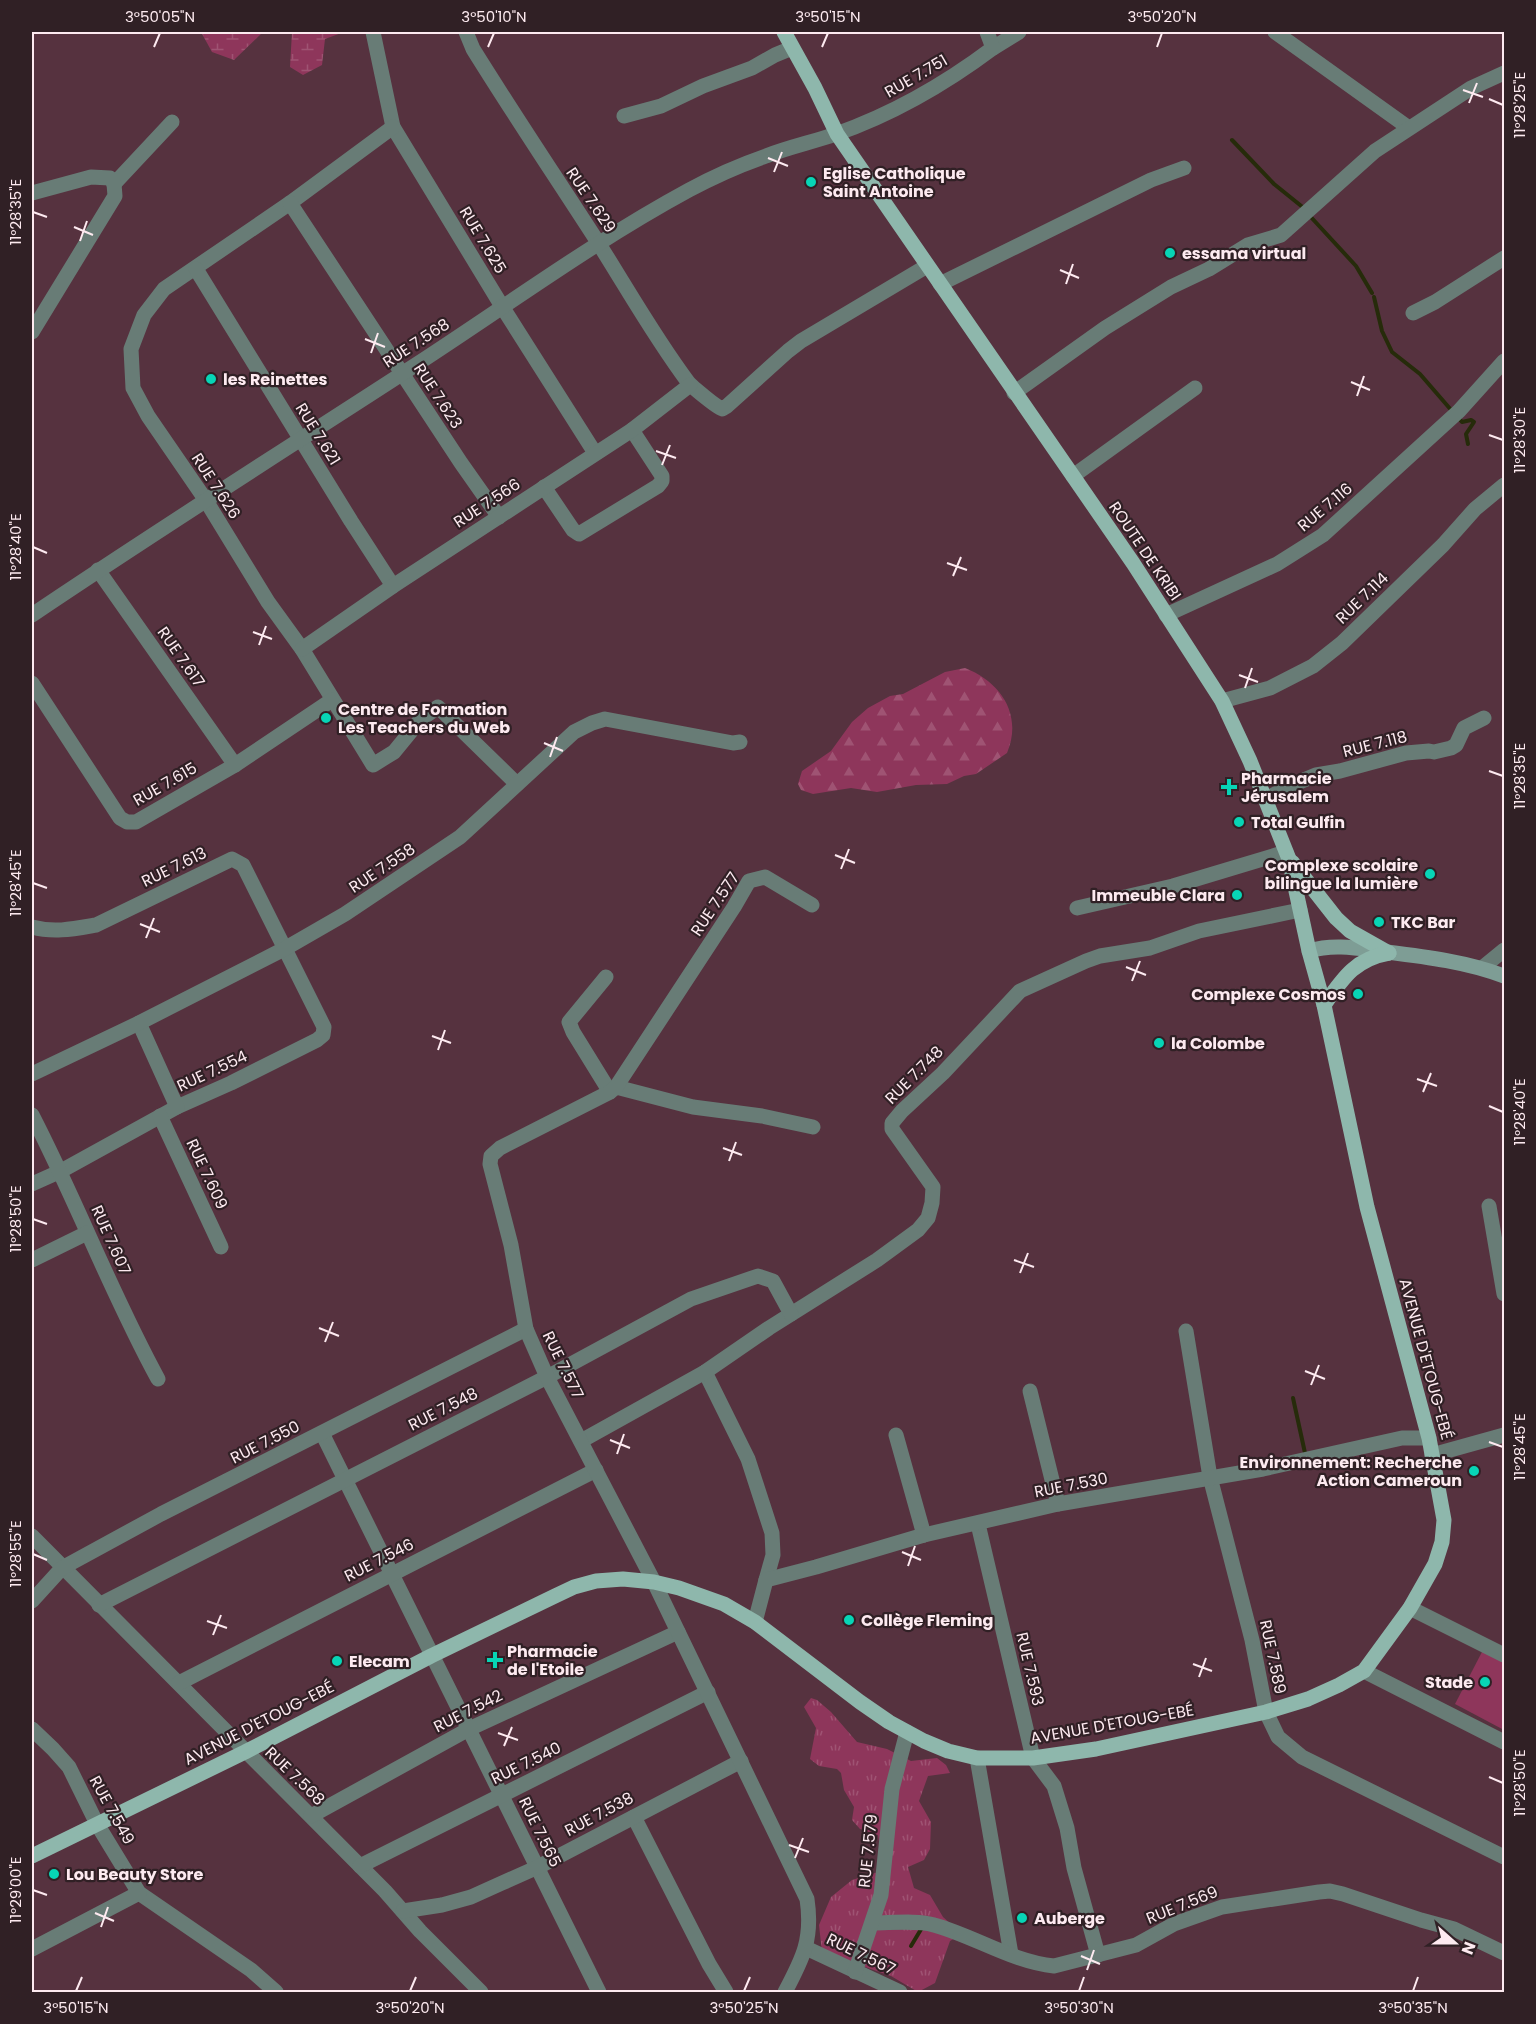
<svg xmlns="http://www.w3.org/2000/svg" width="1536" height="2024" viewBox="0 0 1536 2024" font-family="Poppins,sans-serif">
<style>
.grass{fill:url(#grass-tufts)}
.forest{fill:url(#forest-firs)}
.wetland{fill:url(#wetland-marsh)}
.green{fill:#8e365b}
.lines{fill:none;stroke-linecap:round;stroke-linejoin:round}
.stream{stroke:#262b0a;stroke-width:4}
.street{stroke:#687c76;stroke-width:15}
.secondary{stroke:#7e9d95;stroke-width:15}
.primary{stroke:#8eb7ac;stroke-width:15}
.ticks{fill:none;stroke:#fdeaf0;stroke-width:2}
.poi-dot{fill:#07d5b6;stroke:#302025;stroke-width:2}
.labels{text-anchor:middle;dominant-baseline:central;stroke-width:4.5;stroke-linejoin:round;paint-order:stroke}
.street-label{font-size:16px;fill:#fdeaf0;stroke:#302025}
.poi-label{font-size:16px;font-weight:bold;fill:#fdeaf0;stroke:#302025;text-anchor:start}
.neatline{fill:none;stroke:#fdeaf0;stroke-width:2}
.ticks-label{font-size:15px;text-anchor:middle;fill:#fdeaf0}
</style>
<defs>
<pattern id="grass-tufts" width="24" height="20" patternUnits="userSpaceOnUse" patternTransform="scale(1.5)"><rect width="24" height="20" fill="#8e365b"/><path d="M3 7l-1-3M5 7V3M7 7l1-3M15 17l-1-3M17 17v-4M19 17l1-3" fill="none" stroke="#9f5373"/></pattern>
<pattern id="forest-firs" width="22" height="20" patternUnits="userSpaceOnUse" patternTransform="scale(1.5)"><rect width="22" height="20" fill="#8e365b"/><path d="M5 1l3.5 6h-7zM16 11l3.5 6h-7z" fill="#9f5373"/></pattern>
<pattern id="wetland-marsh" width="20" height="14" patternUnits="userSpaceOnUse" patternTransform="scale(1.5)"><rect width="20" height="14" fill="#8e365b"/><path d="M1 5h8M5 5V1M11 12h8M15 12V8" fill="none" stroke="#9f5373"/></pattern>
</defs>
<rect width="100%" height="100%" fill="#56323f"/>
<path class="grass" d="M811,1698L817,1700L831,1712L857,1742L887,1749L911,1761L937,1758L946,1765L950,1773L928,1776L919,1801L931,1822L930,1849L924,1860L908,1867L914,1888L930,1895L943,1917L962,1934L950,1941L935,1983L918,1992L891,1976L822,1952L819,1925L831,1897L852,1880L888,1869L880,1848L878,1835L860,1829L852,1820L854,1807L844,1790L841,1773L837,1769L819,1766L810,1759L816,1728L804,1707Z"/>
<path class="forest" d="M965,668C1001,682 1023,715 1007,753L976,774L964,776L947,784L916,785L877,792L851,788L813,794L801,790L798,784L802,771L831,751L852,722L868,708L890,696L903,694L945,672Z"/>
<g class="wetland">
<path d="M201,32H263L234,60L212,52Z"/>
<path d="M292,32H344L325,39L322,65L303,75L290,67Z"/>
</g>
<path class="green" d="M1483,1650L1504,1661V1730L1455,1704Z"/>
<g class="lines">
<g class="stream">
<path d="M1232,140L1274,184L1305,209"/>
<path d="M1309,215L1356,266L1372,293"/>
<path d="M1374,297L1382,331L1392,352L1420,374L1452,411"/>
<path d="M1457,416L1462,422L1471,420L1474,422L1466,434L1468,444"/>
<path d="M1293,1398L1305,1453"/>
<path d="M911,1946L923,1926"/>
</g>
<g class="street">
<path d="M373,32L393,127L503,308L595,453"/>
<path d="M466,32L473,49C514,115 557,179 599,244C628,290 655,338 688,382C691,386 719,409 722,409L727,406L788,351L801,341L927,266"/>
<path d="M1275,32L1409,128"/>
<path d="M993,48L1019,32"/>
<path d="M624,116L661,106L703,86L752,68L775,55L792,48"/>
<path d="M393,127L290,203L164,289L144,315L131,349L133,388L148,416L205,499L268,602L302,649L373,765L394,752L421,719L438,707L517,784"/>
<path d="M114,184L172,122"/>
<path d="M32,193L91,177L110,178L114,184L115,196L32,332"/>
<path d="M290,203L461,463L499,517"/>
<path d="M196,269L351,521L393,586"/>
<path d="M940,284L1151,180L1184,168"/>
<path d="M1413,313L1435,302L1504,258"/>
<path d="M1014,393L1105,328L1171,287L1209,269L1248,245L1281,235L1375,151L1471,88L1504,73"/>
<path d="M1073,476L1195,388"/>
<path d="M544,487L573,530L579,534L658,486L662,481V476L632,430"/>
<path d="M98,570L235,765"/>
<path d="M32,615C158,530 286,449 414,366C505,307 593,242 689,190C713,177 740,165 766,156C789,147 813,142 836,134C893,114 945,84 993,48L987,32"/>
<path d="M1166,615L1277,564L1323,535L1459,411L1504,361"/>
<path d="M302,649L393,586L632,430L690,385"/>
<path d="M32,683L120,818L127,822H136L235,765L332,700"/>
<path d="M1222,701L1270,688L1313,666L1342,643L1443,545L1475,509L1504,485"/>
<path d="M1266,799L1292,785L1316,775L1340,771L1406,753L1429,751L1434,752L1451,748L1456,745L1464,728L1484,718"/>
<path d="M1077,908L1173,886L1286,852"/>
<path d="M32,927C54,933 73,929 96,925L232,859L243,865L324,1027L323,1035L317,1040L231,1083L177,1107L61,1171L32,1184"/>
<path d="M1482,968L1504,950"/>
<path d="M606,977L569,1022L573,1032L610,1092"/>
<path d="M139,1023L177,1107"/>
<path d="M32,1074L139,1023L286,948L345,914L460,837L574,732L592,723L605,719L733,743L740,742"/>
<path d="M616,1087L693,1107L762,1116L813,1127"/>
<path d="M32,1115C77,1202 111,1293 158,1379"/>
<path d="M160,1116L221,1247"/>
<path d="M1489,1206L1504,1294"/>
<path d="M32,1260L87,1233"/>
<path d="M1186,1331L1210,1477L1252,1640L1266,1712L1278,1737L1302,1757L1504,1857"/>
<path d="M705,1372L748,1459L772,1533L773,1555L766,1580"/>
<path d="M1030,1391L1058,1504"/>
<path d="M322,1433L599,1992"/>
<path d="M896,1435L924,1535"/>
<path d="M581,1441L705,1372L769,1328L877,1260L918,1230L928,1218L932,1203L933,1187L892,1129V1123L902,1111L943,1073L1020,991L1086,961L1100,956L1150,948L1199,931L1300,910"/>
<path d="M1432,1455L1504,1435"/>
<path d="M978,1524L1033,1758L1054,1786L1067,1828L1074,1868L1098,1955"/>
<path d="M32,1536L385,1891L420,1931L481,1992"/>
<path d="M32,1601L62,1568L161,1514L526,1329"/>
<path d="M99,1605L547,1377L691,1299L758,1276L773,1281L791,1314"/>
<path d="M1410,1608L1504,1655"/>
<path d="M755,1622L766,1580L816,1567L924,1535L1058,1504L1263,1469L1402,1438H1429"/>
<path d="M1364,1671L1504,1742"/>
<path d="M179,1683L596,1470"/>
<path d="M32,1729L53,1749L69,1767L97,1824L139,1893L251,1970L276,1992"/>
<path d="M977,1758L1011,1954"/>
<path d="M311,1816L469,1729L678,1632"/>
<path d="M634,1817L709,1964L726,1992"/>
<path d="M360,1866L708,1692"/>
<path d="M403,1911L442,1905L471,1897L502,1883L538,1867L741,1761"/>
<path d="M873,1923C891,1923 918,1920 934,1925C974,1936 1013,1962 1054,1966L1136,1945L1174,1924L1222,1907L1319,1892L1330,1891L1343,1894L1421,1920L1454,1929L1504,1953"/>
<path d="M806,1948L900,1992"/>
<path d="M32,1949L139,1893"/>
<path d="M855,1972L881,1895L892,1789L907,1732"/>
<path d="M785,1992C803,1958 813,1939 807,1899L654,1582L547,1377L526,1329L511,1245L490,1164L491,1156L500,1148L610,1092L616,1087L734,907L749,881L765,877L812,905"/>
</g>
<path class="secondary" d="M1309,951C1335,943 1361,949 1387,952C1427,957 1467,962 1504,976"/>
<g class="primary">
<path d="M1292,862L1336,918L1350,931L1389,953"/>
<path d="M1324,1005C1343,978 1355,959 1389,953"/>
<path d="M32,1856L245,1752L431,1656L555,1596L574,1587L596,1581L623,1579L654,1582L679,1588L724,1604L755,1622L860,1702L889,1722L924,1741L948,1751L977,1758H1033L1096,1749L1266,1712L1308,1699L1339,1685L1364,1671L1410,1608L1435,1564L1442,1542L1444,1520L1429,1438L1367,1207L1324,1005L1309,951L1289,859L1250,761L1222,701L1133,563L837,134L815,88L784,32"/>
</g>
</g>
<path class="ticks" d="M154,47L160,33M488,47L494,33M822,47L828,33M1157,47L1162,33M1463,90L1483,97M1489,99L1503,105M1469,103L1477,83M768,158L788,166M774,172L782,152M33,212L47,217M74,227L93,235M80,241L87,221M1060,270L1079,278M1066,284L1073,264M365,339L385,347M371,353L378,333M1351,382L1370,390M1357,396L1364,376M1489,435L1503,440M656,451L676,458M662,465L670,445M33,547L47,553M947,563L967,570M953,576L961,557M253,632L272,639M259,645L266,626M1239,675L1258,682M1245,688L1252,668M544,743L563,751M550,757L557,737M1489,771L1503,776M835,855L855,863M841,869L849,849M33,883L47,888M140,924L160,932M146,938L154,918M1126,967L1146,975M1132,981L1140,961M432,1036L451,1043M438,1050L445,1030M1417,1079L1437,1086M1423,1092L1431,1073M1489,1106L1503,1112M723,1148L742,1155M729,1161L736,1142M33,1219L47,1224M1014,1260L1034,1267M1020,1273L1028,1253M319,1328L339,1336M325,1342L333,1322M1305,1371L1325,1379M1311,1385L1319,1365M610,1440L630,1448M1489,1442L1503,1447M617,1454L624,1434M902,1552L921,1560M33,1554L47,1560M908,1566L915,1546M207,1621L227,1628M213,1635L221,1615M1193,1664L1212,1671M1199,1677L1206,1658M498,1733L518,1740M504,1746L512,1727M1489,1777L1503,1783M789,1845L809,1852M795,1858L803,1838M33,1890L47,1895M95,1913L114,1921M101,1927L108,1907M1081,1956L1100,1964M1087,1970L1094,1950M76,1991L82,1977M410,1991L416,1977M744,1991L750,1977M1079,1991L1084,1977M1413,1991L1418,1977"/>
<g class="poi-dot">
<circle cx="811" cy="182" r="6"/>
<circle cx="1170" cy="253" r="6"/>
<circle cx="211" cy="379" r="6"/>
<circle cx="326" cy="718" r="6"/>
<path d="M1226 778h6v6h6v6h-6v6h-6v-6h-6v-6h6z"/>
<circle cx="1239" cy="822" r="6"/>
<circle cx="1430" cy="874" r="6"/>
<circle cx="1237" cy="895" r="6"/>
<circle cx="1379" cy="922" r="6"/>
<circle cx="1358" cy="994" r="6"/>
<circle cx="1159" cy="1043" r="6"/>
<circle cx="1474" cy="1471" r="6"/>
<circle cx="849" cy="1620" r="6"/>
<path d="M492 1651h6v6h6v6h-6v6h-6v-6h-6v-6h6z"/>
<circle cx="337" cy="1661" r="6"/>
<circle cx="1485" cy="1682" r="6"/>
<circle cx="54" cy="1874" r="6"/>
<circle cx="1022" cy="1918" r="6"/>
</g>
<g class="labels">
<g class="street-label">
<text transform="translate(916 76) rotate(-30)">RUE 7.751</text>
<text transform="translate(591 200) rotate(56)">RUE 7.629</text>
<text transform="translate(483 240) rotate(59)">RUE 7.625</text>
<text transform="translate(416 343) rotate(-33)">RUE 7.568</text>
<text transform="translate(438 396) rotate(57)">RUE 7.623</text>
<text transform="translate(318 434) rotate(58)">RUE 7.621</text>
<text transform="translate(216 486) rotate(57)">RUE 7.626</text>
<text transform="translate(487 503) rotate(-33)">RUE 7.566</text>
<text transform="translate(1325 507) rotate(-40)">RUE 7.116</text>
<text transform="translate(1145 551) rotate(56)">ROUTE DE KRIBI</text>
<text transform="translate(1362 598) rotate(-44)">RUE 7.114</text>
<text transform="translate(181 657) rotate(55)">RUE 7.617</text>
<text transform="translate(1375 744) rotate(-14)">RUE 7.118</text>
<text transform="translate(165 784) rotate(-30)">RUE 7.615</text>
<text transform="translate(174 867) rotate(-26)">RUE 7.613</text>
<text transform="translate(382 868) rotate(-34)">RUE 7.558</text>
<text transform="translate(715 904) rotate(-56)">RUE 7.577</text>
<text transform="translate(212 1071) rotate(-25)">RUE 7.554</text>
<text transform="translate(914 1075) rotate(-45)">RUE 7.748</text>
<text transform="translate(207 1174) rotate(65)">RUE 7.609</text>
<text transform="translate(111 1240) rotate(66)">RUE 7.607</text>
<text transform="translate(1426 1359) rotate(75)">AVENUE D'ETOUG-EBÉ</text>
<text transform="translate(563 1365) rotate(64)">RUE 7.577</text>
<text transform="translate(443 1409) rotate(-27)">RUE 7.548</text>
<text transform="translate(265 1442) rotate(-27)">RUE 7.550</text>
<text transform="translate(1071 1485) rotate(-11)">RUE 7.530</text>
<text transform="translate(379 1560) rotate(-27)">RUE 7.546</text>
<text transform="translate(1273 1657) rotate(78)">RUE 7.589</text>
<text transform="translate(1030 1669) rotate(77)">RUE 7.593</text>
<text transform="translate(468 1711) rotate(-27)">RUE 7.542</text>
<text transform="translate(259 1723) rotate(-27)">AVENUE D'ETOUG-EBÉ</text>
<text transform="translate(1112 1724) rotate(-10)">AVENUE D'ETOUG-EBÉ</text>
<text transform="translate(526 1763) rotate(-26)">RUE 7.540</text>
<text transform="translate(295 1776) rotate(44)">RUE 7.568</text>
<text transform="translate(112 1810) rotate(61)">RUE 7.549</text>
<text transform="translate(599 1814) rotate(-28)">RUE 7.538</text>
<text transform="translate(540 1832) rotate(64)">RUE 7.565</text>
<text transform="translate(868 1851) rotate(-84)">RUE 7.579</text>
<text transform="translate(1182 1905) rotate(-22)">RUE 7.569</text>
<text transform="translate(861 1954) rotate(26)">RUE 7.567</text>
</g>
<g class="poi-label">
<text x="823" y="173">Eglise Catholique<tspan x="823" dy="18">Saint Antoine</tspan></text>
<text x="1182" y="253">essama virtual</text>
<text x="223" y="379">les Reinettes</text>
<text x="338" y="709">Centre de Formation<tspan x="338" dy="18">Les Teachers du Web</tspan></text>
<text x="1241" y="778">Pharmacie<tspan x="1241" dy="18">Jérusalem</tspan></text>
<text x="1251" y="822">Total Gulfin</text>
<text x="1418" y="865" text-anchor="end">Complexe scolaire<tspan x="1418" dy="18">bilingue la lumière</tspan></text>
<text x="1225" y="895" text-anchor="end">Immeuble Clara</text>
<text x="1391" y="922">TKC Bar</text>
<text x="1346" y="994" text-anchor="end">Complexe Cosmos</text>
<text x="1171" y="1043">la Colombe</text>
<text x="1462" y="1462" text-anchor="end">Environnement: Recherche<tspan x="1462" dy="18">Action Cameroun</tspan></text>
<text x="861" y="1620">Collège Fleming</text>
<text x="507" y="1651">Pharmacie<tspan x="507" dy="18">de l'Etoile</tspan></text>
<text x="349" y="1661">Elecam</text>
<text x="1473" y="1682" text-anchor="end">Stade</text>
<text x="66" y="1874">Lou Beauty Store</text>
<text x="1034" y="1918">Auberge</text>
</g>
</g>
<rect width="1536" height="2024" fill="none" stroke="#302025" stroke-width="66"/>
<g transform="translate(1455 1943) rotate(111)" stroke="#302025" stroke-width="4.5" paint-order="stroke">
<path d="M0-4.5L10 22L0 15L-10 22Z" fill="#fdeaf0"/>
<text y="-9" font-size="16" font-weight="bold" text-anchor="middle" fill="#fdeaf0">N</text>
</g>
<rect x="33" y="33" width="1470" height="1958" class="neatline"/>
<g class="ticks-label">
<text x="160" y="22">3°50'05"N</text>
<text x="494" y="22">3°50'10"N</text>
<text x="828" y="22">3°50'15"N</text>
<text x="1162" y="22">3°50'20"N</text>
<text transform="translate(1520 105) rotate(-90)" y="5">11°28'25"E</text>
<text transform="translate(16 212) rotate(-90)" y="5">11°28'35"E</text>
<text transform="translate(1520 440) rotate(-90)" y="5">11°28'30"E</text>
<text transform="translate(16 547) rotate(-90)" y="5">11°28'40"E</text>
<text transform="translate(1520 776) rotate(-90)" y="5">11°28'35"E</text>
<text transform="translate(16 883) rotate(-90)" y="5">11°28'45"E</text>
<text transform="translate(1520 1112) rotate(-90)" y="5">11°28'40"E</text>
<text transform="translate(16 1219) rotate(-90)" y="5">11°28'50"E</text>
<text transform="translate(1520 1447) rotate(-90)" y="5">11°28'45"E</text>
<text transform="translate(16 1554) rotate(-90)" y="5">11°28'55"E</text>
<text transform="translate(1520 1783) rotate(-90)" y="5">11°28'50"E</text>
<text transform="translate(16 1890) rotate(-90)" y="5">11°29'00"E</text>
<text x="76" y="2013">3°50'15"N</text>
<text x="410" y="2013">3°50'20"N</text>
<text x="744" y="2013">3°50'25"N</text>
<text x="1079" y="2013">3°50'30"N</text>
<text x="1413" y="2013">3°50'35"N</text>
</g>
</svg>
